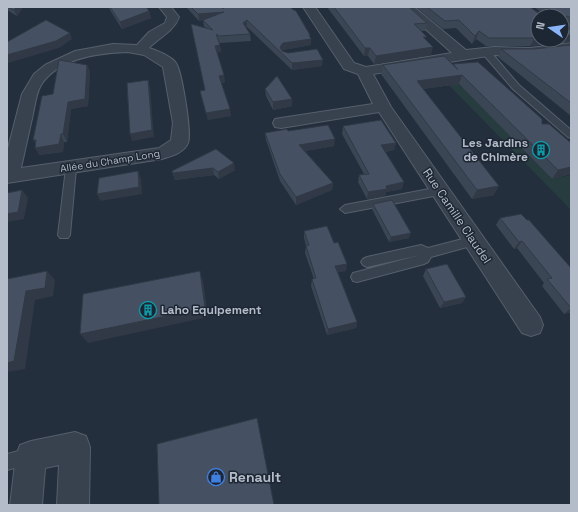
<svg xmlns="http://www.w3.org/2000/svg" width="578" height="512" viewBox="0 0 578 512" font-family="'Space Grotesk',sans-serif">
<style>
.green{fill:#263c3f}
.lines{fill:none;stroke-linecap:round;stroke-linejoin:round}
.lane-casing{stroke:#565f6c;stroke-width:2}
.street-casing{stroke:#565f6c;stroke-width:2}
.lane{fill:#38414e;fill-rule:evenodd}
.street{fill:#38414e;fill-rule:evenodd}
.wall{fill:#3b4654}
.shaded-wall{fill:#303945}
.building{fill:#455162;stroke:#303945}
.labels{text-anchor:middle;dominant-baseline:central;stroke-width:3;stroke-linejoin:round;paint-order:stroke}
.far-street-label{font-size:10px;fill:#b4bcc9;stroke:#1d2633}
.poi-label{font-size:12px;font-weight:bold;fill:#b4bcc9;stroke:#1d2633;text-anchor:end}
.street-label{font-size:12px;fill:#b4bcc9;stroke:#1d2633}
.near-poi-label{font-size:14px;font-weight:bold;fill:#b4bcc9;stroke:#1d2633;text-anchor:start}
</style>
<rect width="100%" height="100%" fill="#242f3e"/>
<path class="green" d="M450,73L462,88L465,87L467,92L489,114L517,109L508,134L552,179L571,175V210L438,74Z"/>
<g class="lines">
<g class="lane-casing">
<g id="lane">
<path d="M483,50H489L519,85L571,130V138L568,137L513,89L483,54Z"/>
<path d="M71,165L76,168L70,235L68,238H60L58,235L66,168Z"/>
<path d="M440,187L445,191L444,194L345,213L340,209L345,205Z"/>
<path d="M474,236L478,238L480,241L478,244L431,257L428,262L424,264L357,282L353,281L351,277L353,273L357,272L420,255L367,267L363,265L361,262L363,259L367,257L421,245L428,248Z"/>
<path d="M30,448L36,450L38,456L36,462L7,470V454Z"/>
</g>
</g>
<g class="street-casing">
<g id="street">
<path d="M159,7H171L179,17C174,31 160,37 149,48C158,51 171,56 176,63C182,72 192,134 188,143C184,153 171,156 162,159L7,183V152L22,94L34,74L45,65L75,51L113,44L137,45L149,32L165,23L167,17ZM128,52L144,55L163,67L173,123L171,140L159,148L21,168C25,150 29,132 33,114C35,105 36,95 40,87C56,58 98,53 128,52Z"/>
<path d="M303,7H315L354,63L366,67L452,53L401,7H414L466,50L494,47L530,48L571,43V51L530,56L494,55L373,74L391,107L540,317L543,325L540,333L531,336L522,333L379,112L281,128L275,127L273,123L275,119L281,118L373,104L358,74L344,69Z"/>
<path d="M75,432L86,436L90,447L89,505H57L59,465L45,468L42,505H10L16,456L20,445L31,441Z"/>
</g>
</g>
<use href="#lane" class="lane"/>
<use href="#street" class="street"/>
</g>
<g class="wall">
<path d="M7,7H23L17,16L7,10Z"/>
<path d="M109,7H146L149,11L151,18L122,29L110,10Z"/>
<path d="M186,7H221L222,8V7H291L310,35L311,45L283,50L282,51L322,66L292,70L247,27L246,28L250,34L251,41L220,43L219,42L221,52H217L225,82L221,83L231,116L208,120L200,91L205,90L206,28L204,26L203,20L199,21Z"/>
<path d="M327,7H409L427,23L425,31H421L426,40L431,55L374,64L368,56H364Z"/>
<path d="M416,7H530L538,13L541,12L534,7H571V27L565,25V28L571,30V42L530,46H486L476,39L472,44L456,28L443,29Z"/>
<path d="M571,45V116L498,57L501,49H534Z"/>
<path d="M453,64L571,143V174L552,179L459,84L423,89L494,195L472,199L381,74L383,65H453Z"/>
<path d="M87,65L90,72L88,106L71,109L67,142H64L63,152L39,155Z"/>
<path d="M265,89L292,99V106L273,110L266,96Z"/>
<path d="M343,126L396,143L394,150L385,152L402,189L386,192L385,196L367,199L358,182L359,175L364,174L342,134Z"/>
<path d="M288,131L334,146L305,151L333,183L332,190L296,205L280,181L266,140L265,133Z"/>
<path d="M216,149L235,170L219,179L214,175L175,180L172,171Z"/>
<path d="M373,204L409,238L389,242L372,209Z"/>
<path d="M500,218L527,220L571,268V312L564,314L542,286L544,283L517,248L514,249L496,225Z"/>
<path d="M304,231L334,243L346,271L338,272L357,322L356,328L327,335L311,286L312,279H314L305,253L306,246L304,238Z"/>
<path d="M426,269L466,297L462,303L440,308L423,276Z"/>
</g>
<g class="shaded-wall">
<path d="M16,7H23L17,16L14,10Z"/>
<path d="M149,11L151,18L122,29L120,22Z"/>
<path d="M224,12V18L199,21L198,14Z"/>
<path d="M247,20V27L243,30V23Z"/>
<path d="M479,31L476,39L472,44L475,36Z"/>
<path d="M70,33L72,39L59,48L8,63L7,64V55Z"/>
<path d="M571,35V42L530,46L534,39L538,38V40H562V36Z"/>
<path d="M311,39V45L283,50L281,52L280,47L283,43Z"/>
<path d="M220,45L221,52L216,53L215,46Z"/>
<path d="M433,47L431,55L374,64L376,56Z"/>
<path d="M365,48H370L368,56H364Z"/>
<path d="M323,60L322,66L292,70V63Z"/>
<path d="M87,65L90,72L88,106L71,109L67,142L63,134L68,102Z"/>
<path d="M224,75L225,82L220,83L219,76Z"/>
<path d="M462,75L459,84L414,90L417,81Z"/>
<path d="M148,80L150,87L154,137L132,141L130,134Z"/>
<path d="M292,99V106L273,110V102Z"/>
<path d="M230,109L231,116L208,120L206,113Z"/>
<path d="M61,134L64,142L63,152L39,155L35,148L38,147L33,140Z"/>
<path d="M335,139L334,146L299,152V145Z"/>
<path d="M396,143L394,150L379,153L381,145Z"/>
<path d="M234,163L235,170L219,179L218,172Z"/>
<path d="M571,167V174L552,179L558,170Z"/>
<path d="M213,168L214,175L175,180L173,173Z"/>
<path d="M138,171L141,179L142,194L100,201L97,194Z"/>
<path d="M404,182L402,189L386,192L385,196L367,199L368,192L386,186Z"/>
<path d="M333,183L332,190L296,205V197Z"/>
<path d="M499,186L494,195L472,199L477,190Z"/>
<path d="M22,190L28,198L24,219L7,222V214Z"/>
<path d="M411,233L409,238L389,242L391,237Z"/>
<path d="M522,241L517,248L514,249L519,242Z"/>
<path d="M347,264L346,271L334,273L335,266Z"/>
<path d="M47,271L55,280L53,296L35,300L25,369L7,372V363L26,291Z"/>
<path d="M200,271L203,281L208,317L88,343L80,334Z"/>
<path d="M466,297L462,303L440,308L444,302Z"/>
<path d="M571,308V312L564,314Z"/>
<path d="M357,322L356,328L327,335L328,329Z"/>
</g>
<g class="building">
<path d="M8,7H16L14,10Z"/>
<path d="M110,7H146L149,11L120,22Z"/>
<path d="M191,7H221L223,9V7H291L292,9L296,11L310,35H309L311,39L283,43L280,47L282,51L288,53L317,49L323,60L292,63L247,20L243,23L250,34L219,36L216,34L220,45L215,46L224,75L219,76L230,109L206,113L200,91L205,90L191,24L213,30L203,20L224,12L198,14Z"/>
<path d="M334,7H409L427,23L414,24L427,37H423L433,47L376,56L370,48H365Z"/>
<path d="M427,7H530L538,13L550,8L548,7H571V18L567,16L564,17L565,28L571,30V35L562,36V16H538V38H489L479,31L475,36L459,20L445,21Z"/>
<path d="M46,20L70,33L56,41L7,55V42Z"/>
<path d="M571,45V103L501,49H534Z"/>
<path d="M444,56L458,70L453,64L478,62L542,119V124H549L571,143V167L558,170L462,75L417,81L499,186L477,190L383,65Z"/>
<path d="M59,60L87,65L85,99L68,102L63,134H61L59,144L35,148L36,140H33L42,96L53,94Z"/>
<path d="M277,76L292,99L273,102L265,89Z"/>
<path d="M148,80L152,130L130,134L127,83Z"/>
<path d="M381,120L396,143L381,145L404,182L386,186L387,189L368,192L359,175L369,174L343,126Z"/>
<path d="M328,125L335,139L299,145L333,183L296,197L280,174L265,133L287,129L288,131Z"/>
<path d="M216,149L234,163L218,172L213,168L173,173L172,171Z"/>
<path d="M138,171L139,187L97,194L99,178Z"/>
<path d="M22,190L18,212L7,214V193Z"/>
<path d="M392,200L411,233L391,237L373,204Z"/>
<path d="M521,214L527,220H529L571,268V308L547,279L552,278L522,241L519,242L500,218Z"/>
<path d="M327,226L334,243L338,242L347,264L335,266L357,322L328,329L312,279L316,278L306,246L309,245L304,231Z"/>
<path d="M447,264L466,297L444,302L426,269Z"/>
<path d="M47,271L45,288L26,291L14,361L7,363V279Z"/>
<path d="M200,271L205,308L80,334L83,294Z"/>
<path d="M257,418L274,505H159L157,444Z"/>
</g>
<defs>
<g id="building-ring" transform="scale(0.9)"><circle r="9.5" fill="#1d2633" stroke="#0f9aa8" stroke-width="1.5"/><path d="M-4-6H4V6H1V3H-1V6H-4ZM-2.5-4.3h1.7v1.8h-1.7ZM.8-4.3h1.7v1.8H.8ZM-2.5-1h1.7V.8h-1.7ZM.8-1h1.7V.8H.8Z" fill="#0f9aa8"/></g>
<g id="shop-ring" transform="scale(0.9)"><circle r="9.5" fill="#1d2633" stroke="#3f7fe0" stroke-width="1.5"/><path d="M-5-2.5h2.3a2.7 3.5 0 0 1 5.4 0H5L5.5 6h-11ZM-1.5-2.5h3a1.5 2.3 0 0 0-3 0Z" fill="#3f7fe0"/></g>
</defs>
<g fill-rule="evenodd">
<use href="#building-ring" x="541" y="150"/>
<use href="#building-ring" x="148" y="310"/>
<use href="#shop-ring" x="216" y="477"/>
</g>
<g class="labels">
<g class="far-street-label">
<text transform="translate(110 161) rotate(-9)">Allée du Champ Long</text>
</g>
<g class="poi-label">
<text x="528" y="143">Les Jardins<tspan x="528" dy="14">de Chimère</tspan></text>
<text x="161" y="310" text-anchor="start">Laho Equipement</text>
</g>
<g class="street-label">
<text transform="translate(457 216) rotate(56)">Rue Camille Claudel</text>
</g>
<g class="near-poi-label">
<text x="229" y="477">Renault</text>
</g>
</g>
<rect width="578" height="512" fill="none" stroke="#b4bcc9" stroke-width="16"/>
<g transform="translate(550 28) rotate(283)"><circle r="19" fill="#1d2633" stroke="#59626f"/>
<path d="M0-3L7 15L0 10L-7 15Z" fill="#8ab4f8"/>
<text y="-6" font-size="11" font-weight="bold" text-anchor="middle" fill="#b4bcc9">N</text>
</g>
</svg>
